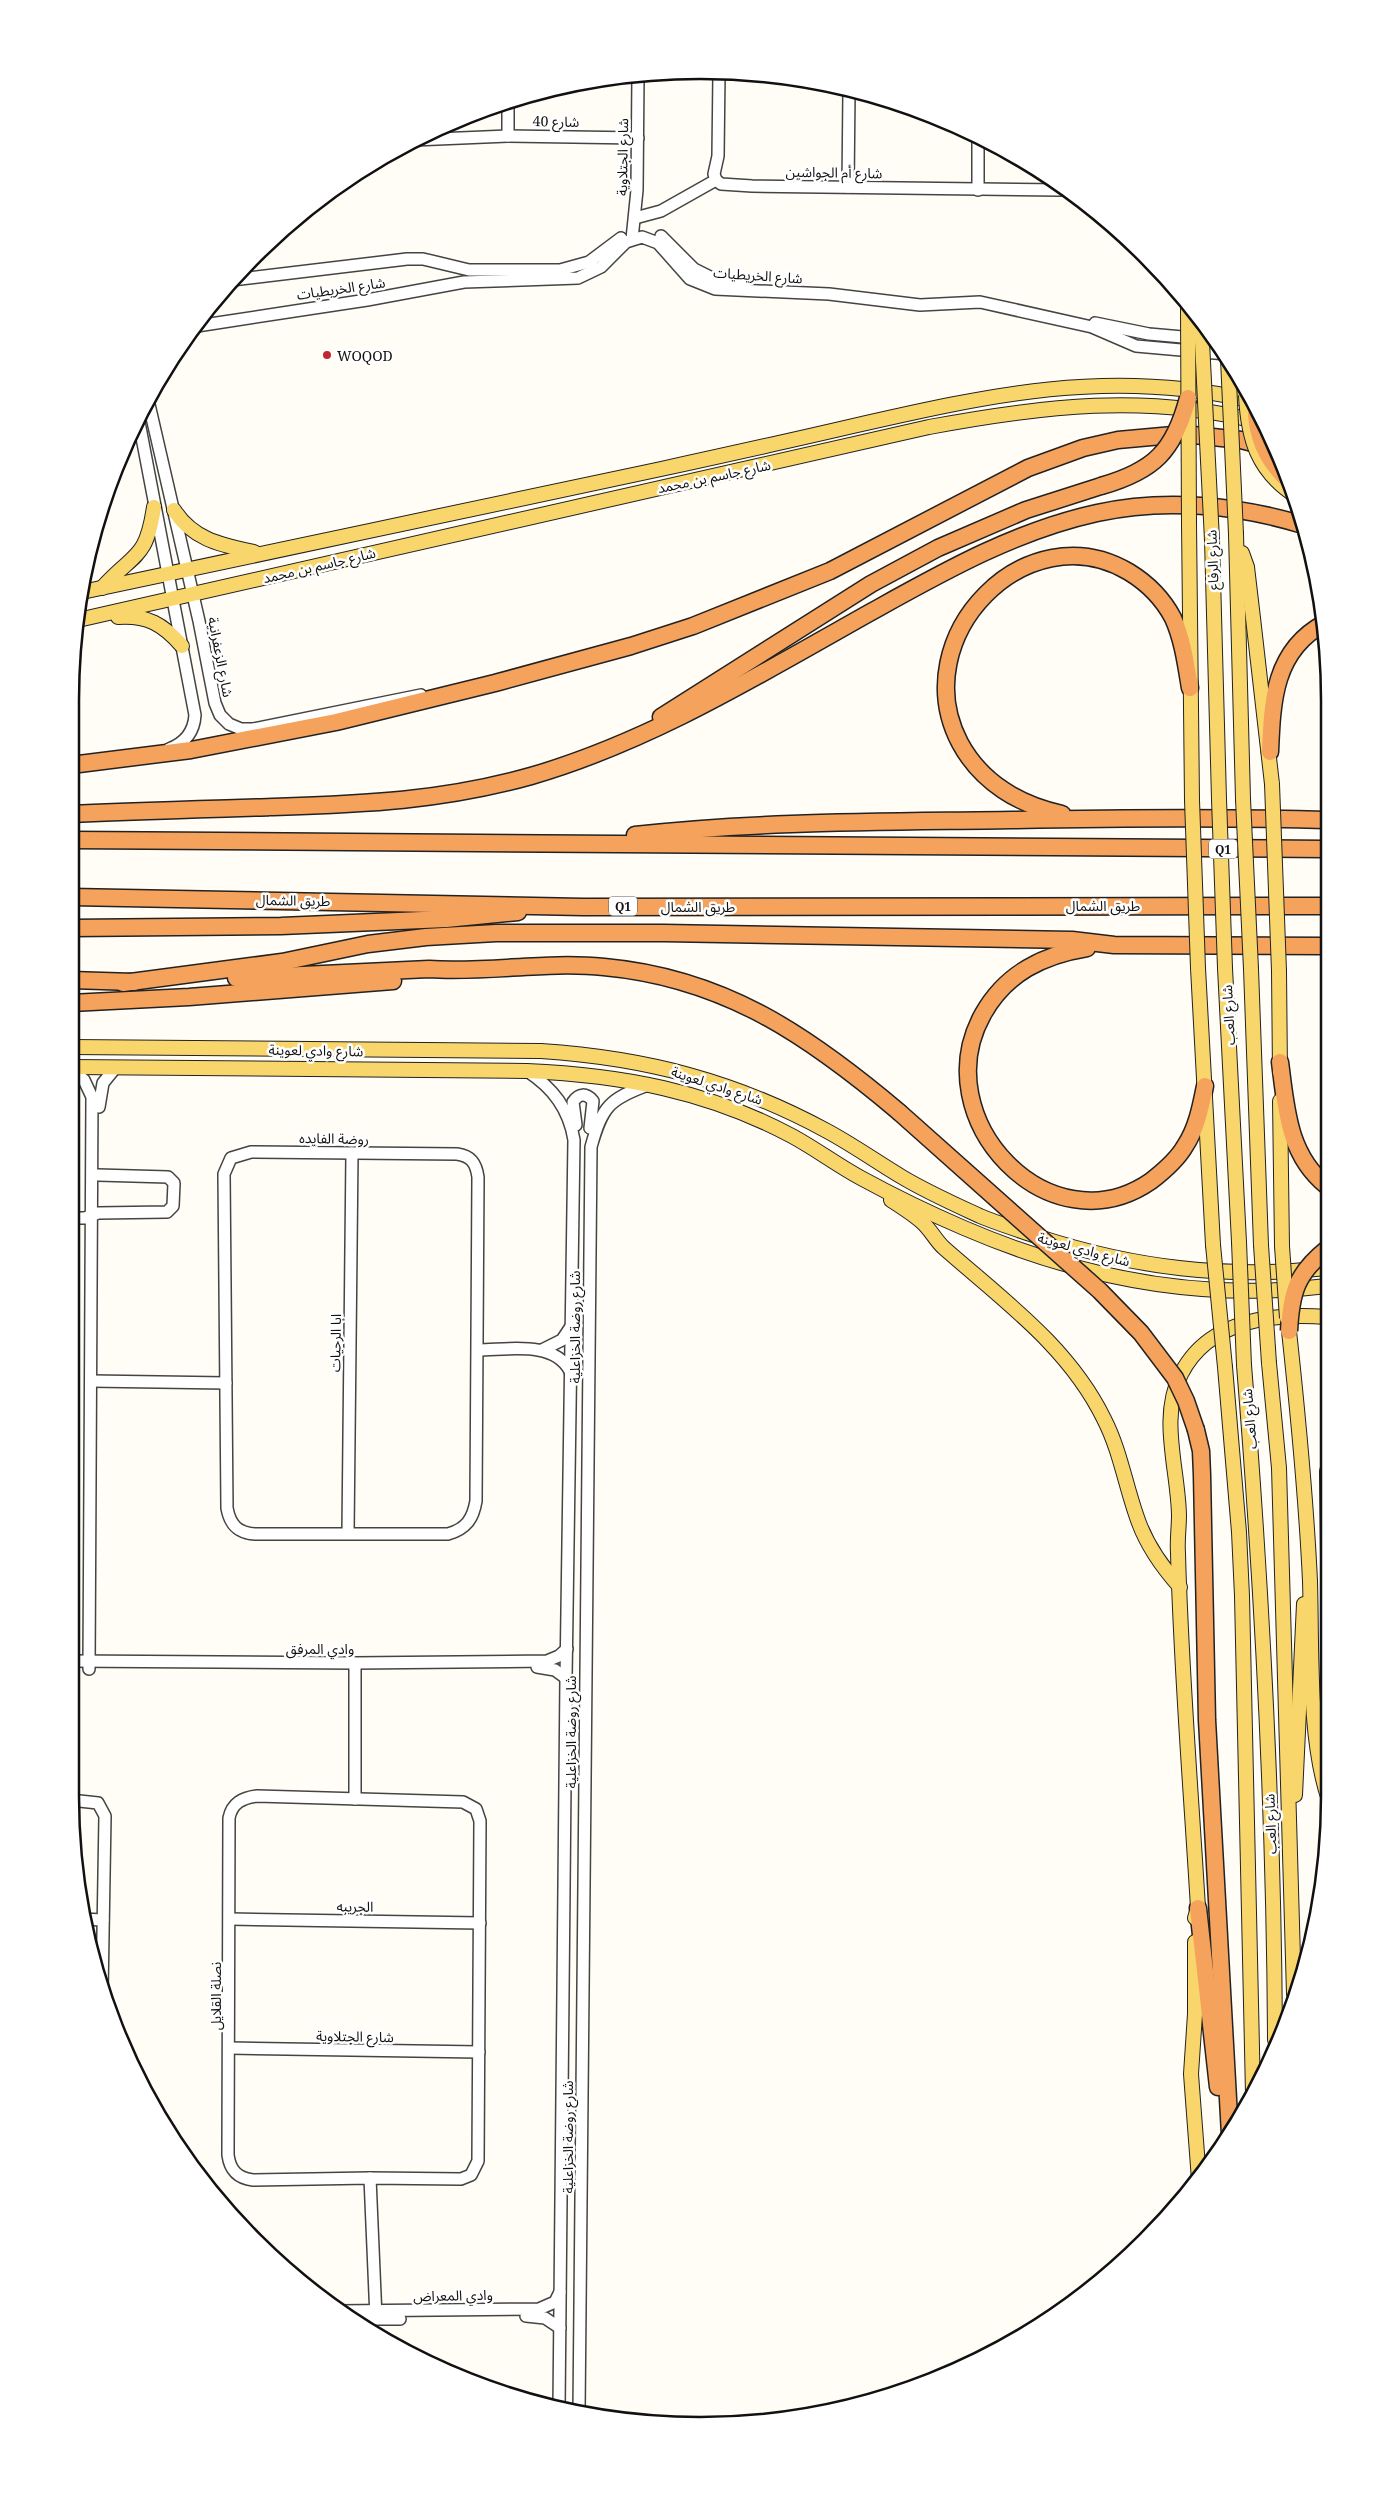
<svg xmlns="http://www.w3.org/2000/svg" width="1400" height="2496" viewBox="0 0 1400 2496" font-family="'Noto Serif','Noto Sans Arabic',serif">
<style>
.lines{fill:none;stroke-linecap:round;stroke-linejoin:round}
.minor-casing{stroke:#444;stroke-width:14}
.major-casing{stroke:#222;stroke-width:16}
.highway-casing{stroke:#222;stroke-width:19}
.minor{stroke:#fff;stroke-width:11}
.major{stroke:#f9d66b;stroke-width:14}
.highway{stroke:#f5a25d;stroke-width:16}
.major-bridge-casing{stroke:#222;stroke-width:16;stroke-linecap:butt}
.highway-bridge-casing{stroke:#222;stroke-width:19;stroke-linecap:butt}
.major-bridge{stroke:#f9d66b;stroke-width:14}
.highway-bridge{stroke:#f5a25d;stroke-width:16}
.poi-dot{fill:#c4262e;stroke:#fff;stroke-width:2}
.labels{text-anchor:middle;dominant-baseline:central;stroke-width:5;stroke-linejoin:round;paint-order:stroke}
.shield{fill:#fff;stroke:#585858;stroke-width:1}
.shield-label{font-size:12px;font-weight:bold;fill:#111}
.street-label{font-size:14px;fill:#111;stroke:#fff}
.poi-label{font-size:14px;fill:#111;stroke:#fff;text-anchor:start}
.rim{fill:none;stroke:#111;stroke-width:2.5}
</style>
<rect width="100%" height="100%" fill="#fffdf5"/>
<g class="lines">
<g class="minor-casing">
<g id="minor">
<path d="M719,73L718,156L714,174L716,180L721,184L752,186L1061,190"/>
<path d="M508,136V102"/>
<path d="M978,138V190"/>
<path d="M414,140L508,136L638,138"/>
<path d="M848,187L849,91"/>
<path d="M635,218L661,211L716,180"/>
<path d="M661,236L694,269L714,279L741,283"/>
<path d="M632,239L637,190L638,75"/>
<path d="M232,280L407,259H423L469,270H560L589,262L621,238"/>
<path d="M1095,323L1149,334L1216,340"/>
<path d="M197,326L367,300L464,282L578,278L601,267L626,242L642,237L658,243L690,279L715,289L829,294L920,305L980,302L1092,327L1136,346L1226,354"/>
<path d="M148,400L199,621L215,703L220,715L229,724L241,729H253L421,695"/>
<path d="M139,422L195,715C194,732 185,743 169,749"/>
<path d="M71,1069L84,1080L92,1097L89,1669"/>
<path d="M527,1071C553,1088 569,1109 574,1140L566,1678L559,2408"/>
<path d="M99,1107L103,1083L116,1067"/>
<path d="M576,1125L573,1102C579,1093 586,1093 593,1101L590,1128"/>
<path d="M251,1152L457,1154C471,1156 476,1163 478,1177L476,1501C473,1519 466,1529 448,1534H255C238,1533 230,1525 227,1508L224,1174L231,1158Z"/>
<path d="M71,1218H85L98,1213L167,1212L173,1206L174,1183L168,1177L98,1175"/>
<path d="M478,1350C507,1350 554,1340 570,1371"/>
<path d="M542,1350L562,1340L570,1328"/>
<path d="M91,1381L226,1383"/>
<path d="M348,1533L352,1153"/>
<path d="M70,1661L355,1663L547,1661L559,1656L567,1649"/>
<path d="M537,1667L555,1670L566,1678"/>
<path d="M257,1796L463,1802L476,1809L480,1821L478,2161L471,2175L461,2179L370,2178L253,2180C237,2178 230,2170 228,2155L229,1818C232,1803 242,1798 257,1796Z"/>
<path d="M355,1799V1663"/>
<path d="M70,1800L98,1803L105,1816L102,1993"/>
<path d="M82,1919L103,1920"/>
<path d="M230,1919L480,1923"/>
<path d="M230,2048L479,2052"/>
<path d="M370,2178L376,2318"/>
<path d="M338,2311L539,2309L555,2302L560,2292"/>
<path d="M526,2316L545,2318L560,2328"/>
<path d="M349,2319H400"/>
<path d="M579,2412L591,1147C602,1107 609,1099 648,1085"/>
</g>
</g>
<g class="major-casing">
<g id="major">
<path d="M174,510C193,540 222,545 254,552"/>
<path d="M1189,523L1192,800"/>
<path d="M1236,534L1243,799"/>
<path d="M1212,540L1219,799"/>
<path d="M1242,553L1247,567L1253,618L1272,784"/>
<path d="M102,588C134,552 146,561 154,507"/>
<path d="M82,592C275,550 468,511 661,469C725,455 789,441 853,426C989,395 1109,368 1248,400"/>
<path d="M118,617C147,615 163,624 182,646"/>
<path d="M78,620L929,427C1042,406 1146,393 1259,422"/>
<path d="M1198,968L1213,1245"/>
<path d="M1225,968L1239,1242"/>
<path d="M1251,969L1261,1245"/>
<path d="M1279,971L1280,1072"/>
<path d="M71,1047L541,1051C646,1058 735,1081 827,1131C853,1145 877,1162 902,1177C927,1192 954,1204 980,1216C999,1224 1019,1230 1039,1237C1135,1268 1226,1279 1327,1268"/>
<path d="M71,1067L527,1071C621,1075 708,1091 792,1136C816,1149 837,1165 861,1178C894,1196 929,1213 964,1228C1080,1278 1200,1302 1327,1286"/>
<path d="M1280,1101L1282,1246"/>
<path d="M891,1200C902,1207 913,1214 922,1222C931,1230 936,1241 944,1248C1003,1300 1069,1347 1104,1419C1121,1452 1126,1489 1139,1523C1148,1547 1163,1568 1180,1587"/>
<path d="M1289,1331C1298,1414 1306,1497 1310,1581C1312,1647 1308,1739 1329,1800"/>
<path d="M1269,1363L1279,1468L1294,1994"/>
<path d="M1244,1365C1262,1589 1274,1815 1275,2040"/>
<path d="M1225,1367L1239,1532L1242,1596L1253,2094"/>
<path d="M1327,1471L1328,1557"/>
<path d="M1295,1795L1304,1604"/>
<path d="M1195,1918L1198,1908C1191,1790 1181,1671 1178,1553C1177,1540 1179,1528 1179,1515C1178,1468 1159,1418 1181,1374C1209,1319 1273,1313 1327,1317"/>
<path d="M1195,1942V2014L1191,2074L1199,2180"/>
</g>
</g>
<g class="highway-casing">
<g id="highway">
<path d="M661,717L871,584L938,548L1026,510L1101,486"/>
<path d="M1270,752C1272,701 1274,650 1325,623"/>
<path d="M71,765L191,750L336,722L495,683L631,646L693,626L830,571L1028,468L1083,448L1118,440L1184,434L1241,440L1268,447"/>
<path d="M71,814C138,811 206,809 273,807C365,804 442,801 531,776C652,741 762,673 871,612C943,572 1015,531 1097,513C1164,498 1238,505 1303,525"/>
<path d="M1062,814C1019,805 981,782 960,743C904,637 1027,511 1129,572C1147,583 1163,599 1173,618C1183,640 1186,664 1190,688"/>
<path d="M635,835C759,821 886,822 1012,820C1116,818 1221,817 1325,820"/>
<path d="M71,840L1325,849"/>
<path d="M71,897L583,907L1326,906"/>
<path d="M71,928L281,926L446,919L518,912"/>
<path d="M1087,948C1043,955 1006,973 983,1014C924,1119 1050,1251 1151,1181C1164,1171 1177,1160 1185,1146C1197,1128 1201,1106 1205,1086"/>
<path d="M236,978L429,969C488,973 546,961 604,967C725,978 809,1036 899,1112"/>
<path d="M71,980L134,982"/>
<path d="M123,983L282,962L368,944L426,937L496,933H664L1072,940L1114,945L1326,946"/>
<path d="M71,1003L189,997L393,981"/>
<path d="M1280,1062C1286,1108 1288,1155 1327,1186"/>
<path d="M1196,1430L1201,1451L1202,1475L1207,1720L1230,2135"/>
<path d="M1198,1908L1218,2087"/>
</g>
</g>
<use href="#minor" class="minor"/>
<use href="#major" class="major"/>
<use href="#highway" class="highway"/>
<g class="major-bridge-casing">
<g id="major-bridge">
<path d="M1188,307L1189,523"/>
<path d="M1201,322L1212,540"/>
<path d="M1228,359L1236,534"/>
<path d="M1246,395C1248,438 1257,471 1296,496"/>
<path d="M1272,784L1279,971"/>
<path d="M1219,799L1225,968"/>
<path d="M1243,799L1251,969"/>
<path d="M1192,800L1198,968"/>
<path d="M1239,1242L1244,1365"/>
<path d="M1213,1245L1225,1367"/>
<path d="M1261,1245L1269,1363"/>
<path d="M1282,1246L1287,1318"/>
</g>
</g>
<g class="highway-bridge-casing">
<g id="highway-bridge">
<path d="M1256,415C1258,441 1269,463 1288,480"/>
<path d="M1101,486C1154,471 1174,451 1188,398"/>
<path d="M899,1112L1100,1291L1141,1333L1175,1378L1186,1401L1196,1430"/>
<path d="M1289,1331C1291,1293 1296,1274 1327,1249"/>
</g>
</g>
<use href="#major-bridge" class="major-bridge"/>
<use href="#highway-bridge" class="highway-bridge"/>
</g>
<circle class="poi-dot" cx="327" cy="355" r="5"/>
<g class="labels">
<g class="shield">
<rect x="1209" y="839.5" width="28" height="19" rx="4"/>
<rect x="609" y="896.5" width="28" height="19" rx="4"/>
</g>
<g class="shield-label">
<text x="1223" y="849">Q1</text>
<text x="623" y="906">Q1</text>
</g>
<g class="street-label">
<text transform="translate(556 121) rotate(1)">شارع 40</text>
<text transform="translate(622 157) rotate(-89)">شارع الجتلاوية</text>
<text transform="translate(834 172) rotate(1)">شارع أم الجواشين</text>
<text transform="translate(758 275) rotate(4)">شارع الخريطيات</text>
<text transform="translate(341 288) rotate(-8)">شارع الخريطيات</text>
<text transform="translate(714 476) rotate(-12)">شارع جاسم بن محمد</text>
<text transform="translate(1212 560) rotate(-92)">شارع الرفاع</text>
<text transform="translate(319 565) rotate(-13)">شارع جاسم بن محمد</text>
<text transform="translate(221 657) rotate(79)">شارع الزعفرانية</text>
<text transform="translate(293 900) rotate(1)">طريق الشمال</text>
<text x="1103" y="905">طريق الشمال</text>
<text x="698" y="906">طريق الشمال</text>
<text transform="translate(1228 1015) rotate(-93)">شارع العب</text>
<text transform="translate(316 1050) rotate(1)">شارع وادي لعوينة</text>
<text transform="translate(717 1085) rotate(18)">شارع وادي لعوينة</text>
<text transform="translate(334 1138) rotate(1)">روضة الفايده</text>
<text transform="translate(1084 1249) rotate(15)">شارع وادي لعوينة</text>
<text transform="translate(574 1327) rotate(-90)">شارع روضة الخزاعلية</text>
<text transform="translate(335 1343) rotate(-89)">ابا الرحيات</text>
<text transform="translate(1249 1419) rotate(-95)">شارع العب</text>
<text x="320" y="1648">وادي المرفق</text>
<text transform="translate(570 1732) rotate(-90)">شارع روضة الخزاعلية</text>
<text transform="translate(1270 1824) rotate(-92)">شارع العب</text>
<text transform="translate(355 1906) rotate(1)">الجريبه</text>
<text transform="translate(215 1996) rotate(-90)">نصلة القلايل</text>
<text transform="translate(355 2036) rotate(1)">شارع الجتلاوية</text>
<text transform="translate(567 2137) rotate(-90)">شارع روضة الخزاعلية</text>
<text transform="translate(453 2295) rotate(-1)">وادي المعراض</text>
</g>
<g class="poi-label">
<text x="337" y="355">WOQOD</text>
</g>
</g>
<path d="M0 0H1400V2496H0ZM700 79H700A621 621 0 0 1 1321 700V1796A621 621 0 0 1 700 2417H700A621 621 0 0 1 79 1796V700A621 621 0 0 1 700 79Z" fill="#fff" fill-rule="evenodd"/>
<path class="rim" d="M700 79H700A621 621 0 0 1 1321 700V1796A621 621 0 0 1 700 2417H700A621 621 0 0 1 79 1796V700A621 621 0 0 1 700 79Z"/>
</svg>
